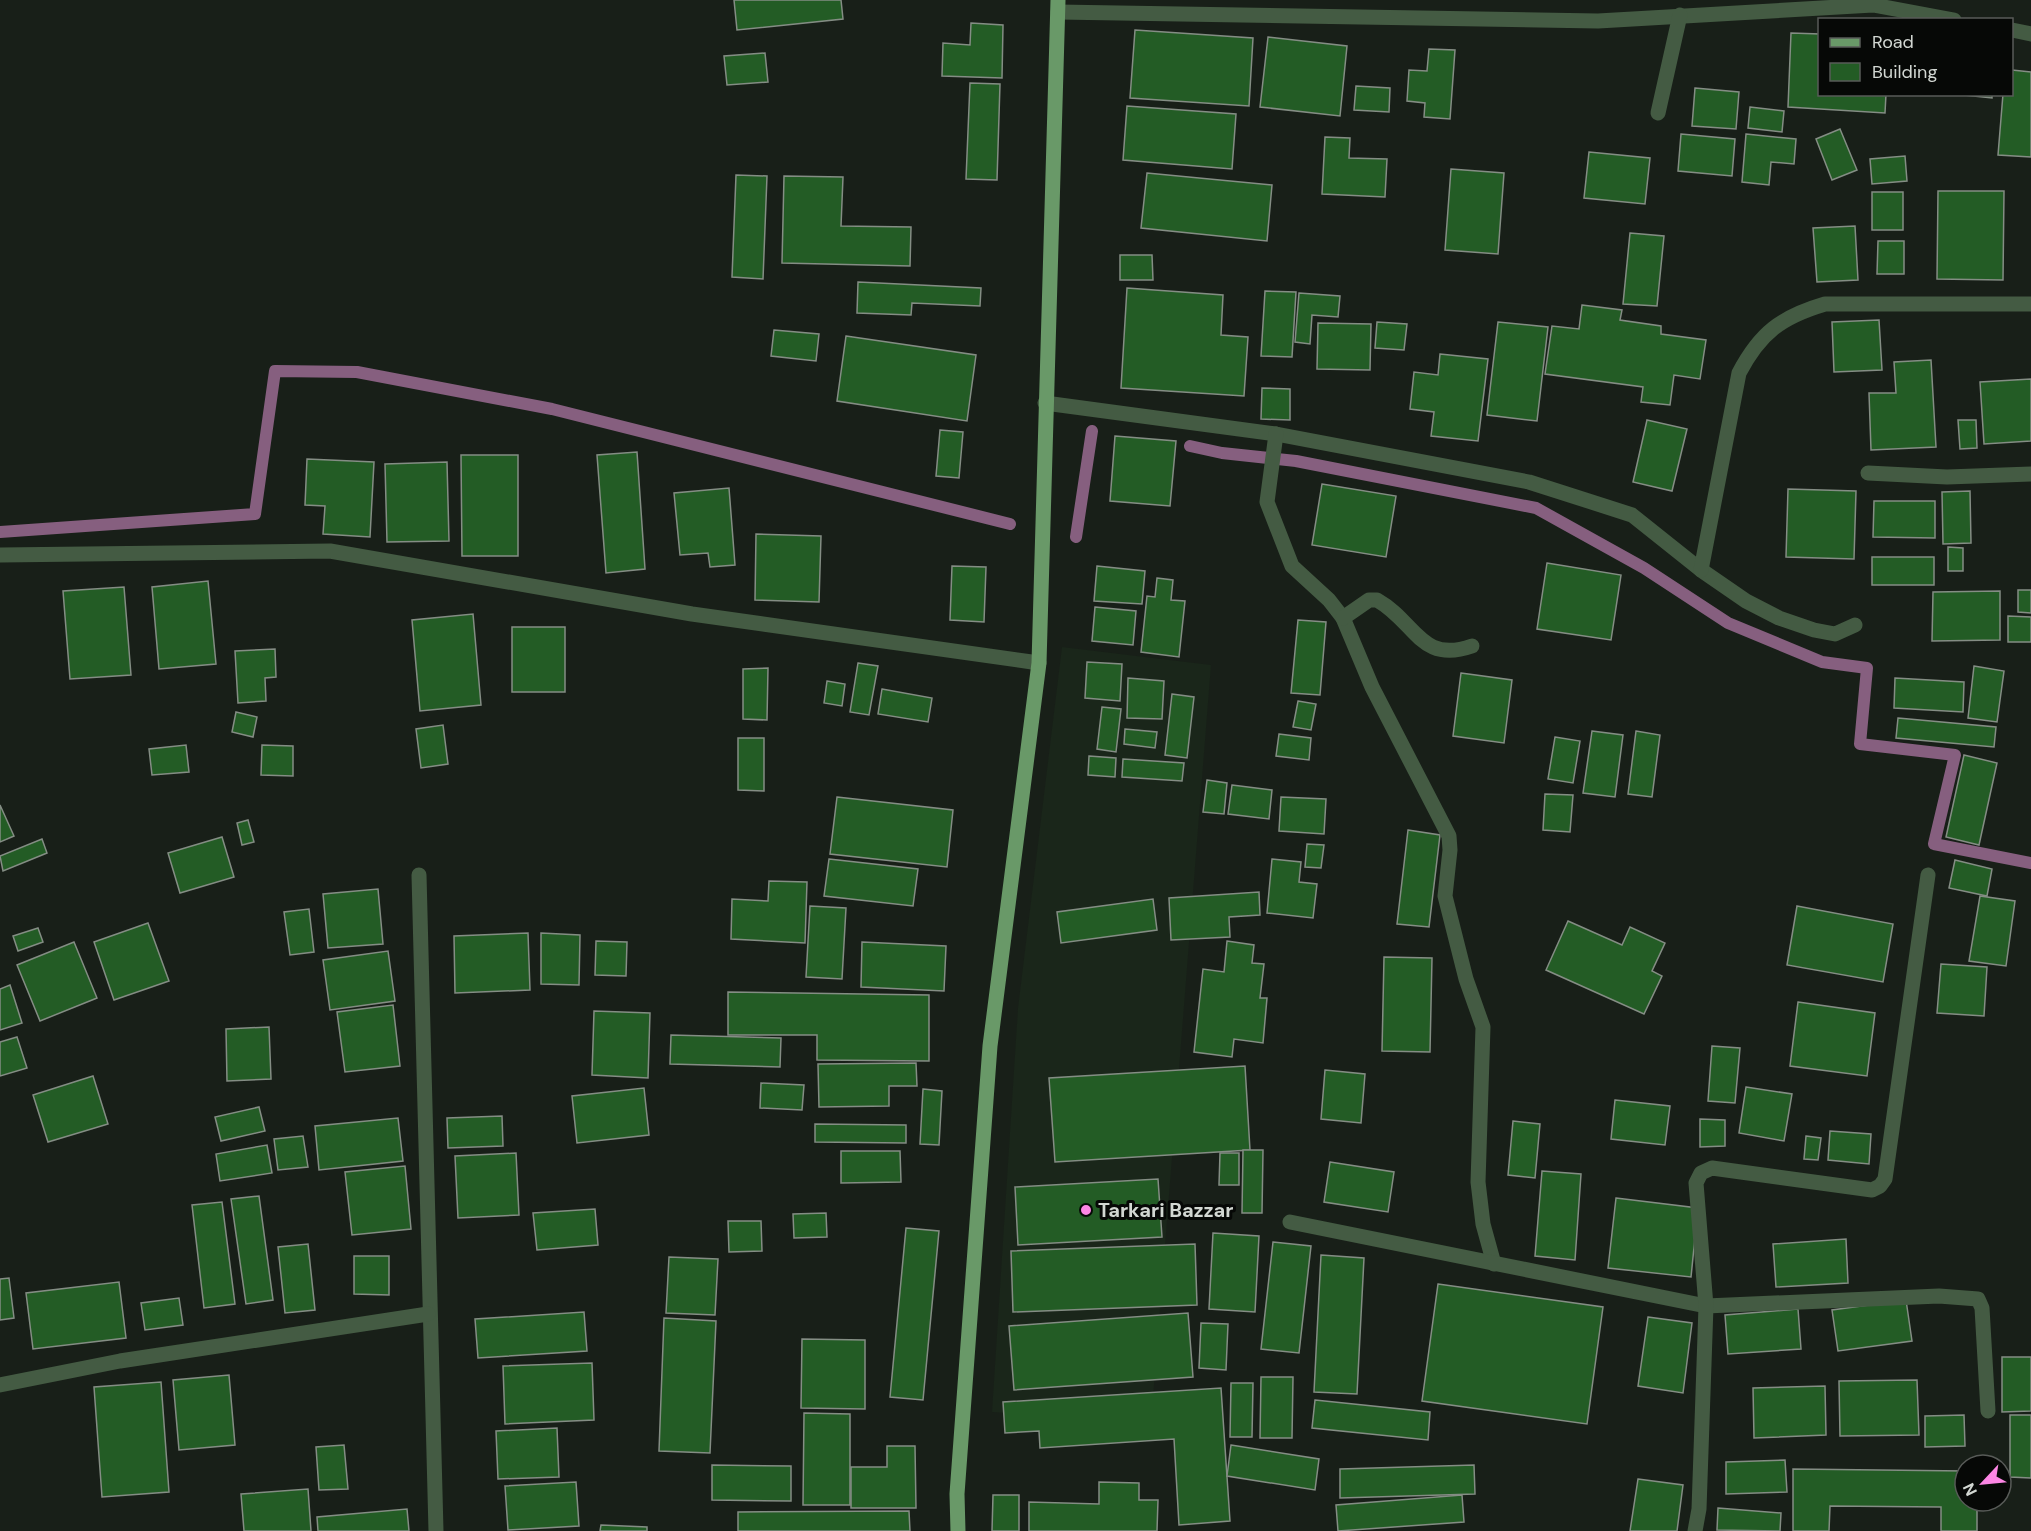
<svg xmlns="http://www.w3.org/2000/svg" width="2031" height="1531" viewBox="0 0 2031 1531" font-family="'DM Sans',sans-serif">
<rect width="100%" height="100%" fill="#181f18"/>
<polygon fill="#1a261a" points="1062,647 1211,665 1151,1423 992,1412 1018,1008"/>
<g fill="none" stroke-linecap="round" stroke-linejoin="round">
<g stroke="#865f7f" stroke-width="12">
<polyline points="1190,446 1222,453 1296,461 1536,508 1644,568 1728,623 1822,662 1867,668 1860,744 1955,755 1934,844 2031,863"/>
<polyline points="0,532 255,514 275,371 357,372 552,409 1010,524"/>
<polyline points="1076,537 1092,431"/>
</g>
</g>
<g fill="#235c25" stroke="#848d84" stroke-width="1.5">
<polygon points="734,0 841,0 843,19 737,30"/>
<polygon points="971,23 1003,25 1002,78 942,76 943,43 970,45"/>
<polygon points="1135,30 1253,38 1249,106 1130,98"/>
<polygon points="1791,33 1820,34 1820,94 1886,94 1885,113 1788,107"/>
<polygon points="1268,37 1347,46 1340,116 1260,107"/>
<polygon points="1429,49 1455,50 1450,119 1424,117 1425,103 1407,101 1409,70 1427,71"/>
<polygon points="765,53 768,82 727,85 724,56"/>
<polygon points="2012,70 2031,72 2031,157 1998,155 2003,94 2012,94"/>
<polygon points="970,83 1000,84 997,180 966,179"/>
<polygon points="1356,86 1390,88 1389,112 1354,110"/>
<polygon points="1695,88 1739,92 1736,129 1692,126"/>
<polygon points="1954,94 1992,94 1992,98"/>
<polygon points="1127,106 1236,114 1232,169 1123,160"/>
<polygon points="1750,107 1784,111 1782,132 1748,128"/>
<polygon points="1840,129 1857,170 1832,180 1816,139"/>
<polygon points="1681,134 1735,139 1732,176 1678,171"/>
<polygon points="1746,134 1796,139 1794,164 1771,162 1769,185 1742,182"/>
<polygon points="1325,137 1350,138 1349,158 1387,159 1385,197 1322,194"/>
<polygon points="1589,152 1650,158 1645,204 1584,198"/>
<polygon points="1905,156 1907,181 1872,184 1870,159"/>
<polygon points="1451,169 1504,173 1498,254 1445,250"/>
<polygon points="1147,173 1272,185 1267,241 1141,228"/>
<polygon points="736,175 767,176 763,279 732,277"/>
<polygon points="784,176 843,177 841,226 911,227 910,266 782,263"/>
<polygon points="1938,191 2004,191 2003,280 1937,279"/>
<rect x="1872" y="192" width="31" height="38"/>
<polygon points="1855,226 1858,280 1817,282 1813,228"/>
<polygon points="1630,233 1664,236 1657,306 1623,304"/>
<polygon points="1878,241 1904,241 1904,274 1877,274"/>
<polygon points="1120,255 1152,255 1153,280 1120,280"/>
<polygon points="858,282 981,288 980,306 912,303 911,315 857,313"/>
<polygon points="1127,288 1223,295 1221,335 1248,337 1244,396 1121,388"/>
<polygon points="1265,291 1296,292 1292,357 1261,356"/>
<polygon points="1299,293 1340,296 1338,317 1312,315 1310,344 1295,342"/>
<polygon points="1582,305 1622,310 1620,320 1661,326 1661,334 1706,340 1700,379 1674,375 1670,405 1641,402 1643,387 1545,374 1552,326 1579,329"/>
<polygon points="1879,320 1882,370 1834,372 1832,322"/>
<polygon points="1377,322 1407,324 1404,350 1375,348"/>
<polygon points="1498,322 1548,327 1537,421 1487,415"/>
<polygon points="1318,323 1371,324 1370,370 1317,369"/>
<polygon points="774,330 819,334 816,361 771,356"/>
<polygon points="846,336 976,355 967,421 837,401"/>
<polygon points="1440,354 1488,359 1478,441 1431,436 1434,412 1410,409 1414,372 1438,375"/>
<polygon points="1931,360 1936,447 1871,450 1869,393 1896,393 1894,362"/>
<polygon points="2031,379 2031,441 1984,444 1980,382"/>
<polygon points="1262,388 1290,389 1290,420 1261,419"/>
<polygon points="1647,420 1687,429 1672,491 1633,482"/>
<polygon points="1958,420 1976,420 1977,448 1960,449"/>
<polygon points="940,430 963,432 959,478 936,476"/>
<polygon points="1115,436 1176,441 1170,506 1110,501"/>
<polygon points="637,452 645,569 606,573 597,455"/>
<polygon points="461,455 518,455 518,556 462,556"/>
<polygon points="307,459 374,462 370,537 323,534 325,506 305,505"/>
<polygon points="447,462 449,541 387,542 385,464"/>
<polygon points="1322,484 1396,496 1386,557 1312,545"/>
<polygon points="729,488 735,565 710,567 708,553 680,555 674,493"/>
<polygon points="1788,489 1856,491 1854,559 1786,557"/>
<polygon points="1970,491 1971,543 1943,544 1942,492"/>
<polygon points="1874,501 1935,501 1935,538 1873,537"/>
<polygon points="756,534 821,536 819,602 755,600"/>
<polygon points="1948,547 1963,548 1963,571 1948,571"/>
<rect x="1872" y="557" width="62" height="28"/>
<polygon points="1547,563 1621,575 1611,640 1537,629"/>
<polygon points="952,566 986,567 984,622 950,620"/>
<polygon points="1097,566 1145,571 1142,604 1094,601"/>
<polygon points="1157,578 1173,580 1171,600 1185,601 1179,657 1141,652 1147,596 1155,597"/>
<polygon points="208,581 216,664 159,669 152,587"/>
<polygon points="124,587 131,675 70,679 63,591"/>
<polygon points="2018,590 2031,590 2031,613 2018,612"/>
<polygon points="2000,591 2000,640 1932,641 1933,592"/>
<polygon points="1095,607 1136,611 1133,645 1092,641"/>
<polygon points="473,614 481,705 420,711 412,620"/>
<polygon points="2008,616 2031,617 2031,642 2008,642"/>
<polygon points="1298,620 1326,622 1320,695 1291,693"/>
<rect x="512" y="627" width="53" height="65"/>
<polygon points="275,649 276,677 265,678 266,701 238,703 235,651"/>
<polygon points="1087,662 1122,664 1120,701 1085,698"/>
<polygon points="858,663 878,666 869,715 850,712"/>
<polygon points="1974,666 2004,671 1997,722 1968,718"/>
<polygon points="768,668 767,720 743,719 743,669"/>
<polygon points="1461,673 1512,680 1504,743 1453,736"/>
<polygon points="1128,678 1164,681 1162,719 1127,718"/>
<polygon points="1895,678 1964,682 1963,712 1894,708"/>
<polygon points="827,681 845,684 842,706 824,703"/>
<polygon points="882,689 932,698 928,722 878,714"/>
<polygon points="1172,694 1194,697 1187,758 1165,755"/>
<polygon points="1298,701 1316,704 1311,730 1293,727"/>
<polygon points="1102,707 1121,709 1116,752 1097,749"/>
<polygon points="236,712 257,717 253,737 232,732"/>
<polygon points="1898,718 1996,727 1994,747 1896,738"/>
<polygon points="443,725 448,764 421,768 416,729"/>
<polygon points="1125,729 1157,732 1155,748 1124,744"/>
<polygon points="1592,731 1623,735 1615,797 1583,793"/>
<polygon points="1636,731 1660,735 1652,797 1628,794"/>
<polygon points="1279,734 1311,738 1309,760 1276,756"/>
<polygon points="1555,737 1580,741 1573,783 1548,779"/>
<polygon points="738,738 764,738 764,791 738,790"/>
<polygon points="186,745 189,772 152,775 149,749"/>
<polygon points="262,745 293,746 293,776 261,775"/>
<polygon points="1964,755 1997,763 1979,845 1946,837"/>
<polygon points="1089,756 1116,758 1115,777 1088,775"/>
<polygon points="1123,759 1184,763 1182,781 1122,777"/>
<polygon points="1207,780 1227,783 1224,814 1203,812"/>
<polygon points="1232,785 1272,790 1269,819 1228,814"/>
<polygon points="1545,794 1573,795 1570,832 1543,830"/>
<polygon points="837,797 953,810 947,867 830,854"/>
<polygon points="1281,797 1326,799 1324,834 1279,831"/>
<polygon points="0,805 14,836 0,842"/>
<polygon points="248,820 254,842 242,845 237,823"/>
<polygon points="1408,830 1440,835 1429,927 1397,924"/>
<polygon points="222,837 234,877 180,893 168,853"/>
<polygon points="42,839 47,853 3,871 0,856"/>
<polygon points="1307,844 1324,845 1321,868 1305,867"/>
<polygon points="829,859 918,869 913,906 824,896"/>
<polygon points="1272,859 1301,862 1299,882 1317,884 1313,918 1267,913"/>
<polygon points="1955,860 1992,869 1987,896 1949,888"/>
<polygon points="769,881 807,882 805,943 731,939 732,899 768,901"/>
<polygon points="378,889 383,944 328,948 323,894"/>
<polygon points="1259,892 1260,915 1229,917 1230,937 1171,940 1169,898"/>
<polygon points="1980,896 2015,901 2006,966 1969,961"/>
<polygon points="1153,899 1157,930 1061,943 1057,912"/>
<polygon points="810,906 846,908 842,979 806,977"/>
<polygon points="1797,906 1893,924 1883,982 1787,965"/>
<polygon points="309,909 314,952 290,955 284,912"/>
<polygon points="1568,921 1622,945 1630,927 1665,943 1652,971 1662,976 1644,1014 1546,970"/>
<polygon points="148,923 169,981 114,1000 94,942"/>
<polygon points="38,928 43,942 18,951 13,936"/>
<polygon points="528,933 530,990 455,993 454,936"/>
<polygon points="541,933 580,935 579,985 541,984"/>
<polygon points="596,941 627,942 626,976 595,975"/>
<polygon points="1227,941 1254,945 1252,963 1264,964 1260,998 1267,998 1263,1043 1234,1039 1232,1057 1194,1052 1203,969 1224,972"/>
<polygon points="74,942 97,998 40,1021 17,965"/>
<polygon points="862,942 946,946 944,991 861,987"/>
<polygon points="388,951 395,1001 330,1010 323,960"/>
<polygon points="1384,957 1432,958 1430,1052 1382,1051"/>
<polygon points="1941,964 1987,967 1984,1016 1937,1013"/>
<polygon points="10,985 22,1023 0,1030 0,989"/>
<polygon points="728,992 929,995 929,1061 817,1060 817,1035 728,1035"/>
<polygon points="1798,1002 1875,1013 1867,1076 1790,1066"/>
<polygon points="393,1005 400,1066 345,1072 337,1012"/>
<polygon points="594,1011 650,1013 648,1078 592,1075"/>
<polygon points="269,1027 271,1079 227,1081 226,1029"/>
<polygon points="671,1035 781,1038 780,1067 670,1064"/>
<polygon points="17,1037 27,1068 0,1076 0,1042"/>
<polygon points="1712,1046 1740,1048 1735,1103 1708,1101"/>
<polygon points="916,1063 917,1086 889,1086 889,1106 819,1107 818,1064"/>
<polygon points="1245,1066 1250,1150 1055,1162 1049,1078"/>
<polygon points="1325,1070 1365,1074 1361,1123 1321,1119"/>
<polygon points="93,1076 108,1124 48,1142 33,1095"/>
<polygon points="761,1083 804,1085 802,1110 760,1108"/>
<polygon points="1746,1087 1792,1094 1784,1141 1739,1133"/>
<polygon points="644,1088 649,1135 577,1143 572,1096"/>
<polygon points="923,1089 942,1091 939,1145 920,1144"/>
<polygon points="1615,1100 1670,1106 1665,1145 1611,1139"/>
<polygon points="259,1107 265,1131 221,1141 215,1117"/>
<polygon points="502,1116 503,1146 448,1148 447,1118"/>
<polygon points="398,1118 403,1161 319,1170 315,1126"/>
<polygon points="1700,1119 1725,1120 1725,1146 1700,1147"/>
<polygon points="1513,1121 1540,1124 1535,1178 1508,1175"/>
<polygon points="815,1124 906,1125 906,1143 815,1142"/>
<polygon points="1830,1131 1871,1134 1869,1164 1828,1160"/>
<polygon points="303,1136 308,1167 278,1170 274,1139"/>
<polygon points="1806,1136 1821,1138 1818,1160 1804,1159"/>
<polygon points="267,1145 272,1173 220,1181 216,1154"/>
<polygon points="1243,1150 1263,1150 1262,1213 1242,1213"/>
<polygon points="841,1151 900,1151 901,1182 841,1183"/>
<polygon points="516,1153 519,1215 458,1218 455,1156"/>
<polygon points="1220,1153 1239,1153 1239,1185 1219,1185"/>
<polygon points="1330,1162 1394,1172 1388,1212 1324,1202"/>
<polygon points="405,1166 411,1229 352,1235 345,1172"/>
<polygon points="1542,1171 1581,1174 1575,1260 1535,1256"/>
<polygon points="1158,1179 1162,1237 1018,1245 1015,1187"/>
<polygon points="259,1196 273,1300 246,1304 231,1199"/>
<polygon points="1616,1198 1698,1208 1691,1277 1608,1268"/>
<polygon points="222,1202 235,1304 204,1308 192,1205"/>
<polygon points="595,1209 598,1245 537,1250 533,1213"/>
<polygon points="826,1213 827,1237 794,1238 793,1214"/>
<polygon points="728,1221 761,1221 762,1251 729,1252"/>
<polygon points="906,1228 939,1231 923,1400 890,1397"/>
<polygon points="1213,1233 1259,1236 1255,1312 1209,1309"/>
<polygon points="1846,1239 1848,1283 1776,1287 1773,1244"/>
<polygon points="1273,1242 1311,1246 1299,1353 1261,1349"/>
<polygon points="308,1244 315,1310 285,1313 278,1247"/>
<polygon points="1195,1244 1197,1305 1013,1312 1011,1251"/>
<polygon points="1321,1255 1364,1258 1357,1394 1314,1392"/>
<polygon points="354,1256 389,1256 389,1295 354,1294"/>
<polygon points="669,1257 718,1259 715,1315 666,1313"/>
<polygon points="9,1278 14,1318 0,1320 0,1279"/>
<polygon points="119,1282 126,1338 33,1349 26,1293"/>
<polygon points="1438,1284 1603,1307 1587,1424 1422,1401"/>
<polygon points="179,1298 183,1325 145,1330 141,1303"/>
<polygon points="1906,1300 1912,1341 1838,1351 1832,1310"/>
<polygon points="1798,1309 1801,1349 1728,1354 1725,1315"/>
<polygon points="584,1312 587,1351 478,1358 475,1319"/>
<polygon points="1188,1313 1193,1377 1014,1390 1009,1326"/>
<polygon points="1648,1317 1692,1323 1683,1393 1638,1386"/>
<polygon points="664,1318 716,1321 710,1453 659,1451"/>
<polygon points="1201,1323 1228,1324 1226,1370 1199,1368"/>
<polygon points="802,1339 865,1340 865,1409 801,1408"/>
<polygon points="2002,1357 2031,1357 2031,1411 2002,1412"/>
<polygon points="592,1363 594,1420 505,1424 503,1366"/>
<polygon points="229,1375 235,1445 179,1450 173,1380"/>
<polygon points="1261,1377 1293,1377 1292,1438 1260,1438"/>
<polygon points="1917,1380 1919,1435 1840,1436 1839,1381"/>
<polygon points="161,1382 169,1492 102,1497 94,1387"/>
<polygon points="1231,1383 1253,1383 1252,1437 1230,1437"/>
<polygon points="1825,1386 1826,1435 1754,1438 1753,1388"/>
<polygon points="1221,1388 1230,1521 1179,1525 1174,1439 1040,1448 1039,1431 1005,1433 1003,1402"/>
<polygon points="1315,1400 1430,1412 1428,1440 1312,1428"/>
<polygon points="804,1413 850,1414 850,1505 803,1505"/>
<polygon points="1964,1415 1965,1446 1925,1447 1925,1416"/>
<polygon points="2010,1415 2031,1415 2031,1478 2010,1477"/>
<polygon points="557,1428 559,1477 498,1479 496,1431"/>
<polygon points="344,1445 348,1489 319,1490 316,1447"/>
<polygon points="1231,1445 1319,1459 1315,1490 1227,1476"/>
<polygon points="887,1446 915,1446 916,1508 851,1508 851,1467 887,1467"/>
<polygon points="1785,1460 1787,1492 1726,1494 1726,1462"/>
<polygon points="712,1465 791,1466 791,1501 712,1500"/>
<polygon points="1474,1465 1475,1494 1340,1498 1340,1469"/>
<polygon points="1793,1469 1965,1471 1965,1501 1977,1501 1977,1531 1941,1531 1941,1507 1830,1506 1829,1531 1793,1531"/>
<polygon points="1638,1479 1683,1485 1677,1531 1630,1531"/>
<polygon points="576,1482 579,1526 508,1530 505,1486"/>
<polygon points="1099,1482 1139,1483 1139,1500 1158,1500 1157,1531 1029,1531 1029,1502 1099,1504"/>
<polygon points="308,1489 311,1531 244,1531 241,1494"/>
<polygon points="993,1495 1019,1495 1019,1531 992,1531"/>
<polygon points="1462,1495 1464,1522 1338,1531 1336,1505"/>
<polygon points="1718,1508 1781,1513 1780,1531 1717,1530"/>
<polygon points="407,1509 409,1531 318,1531 317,1517"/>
<polygon points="909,1511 910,1531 738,1531 738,1512"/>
<polygon points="601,1525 647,1527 647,1531 600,1531"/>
</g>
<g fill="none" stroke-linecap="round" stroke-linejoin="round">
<g stroke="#445b43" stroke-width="15">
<polyline points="1058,12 1598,21 1873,5 1954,20"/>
<polyline points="2012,30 2031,34"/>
<polyline points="1658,113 1680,15"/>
<polyline points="1045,403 1276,434 1529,482 1632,515 1701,570 1746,601 1779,618 1814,630 1835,634 1855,625"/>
<polyline points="1276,434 1267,502 1292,566 1329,600 1343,618 1372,687 1449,836 1450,850 1445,896 1466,979 1483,1027 1478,1182 1483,1224 1494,1264"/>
<polyline points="1868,473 1947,477 2031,474"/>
<polyline points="0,555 330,551 692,614 1039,663"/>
<path d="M1701,570L1739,373C1760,333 1781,317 1825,304H2031"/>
<path d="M1343,618L1369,600H1377C1416,622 1420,664 1472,646"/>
<polyline points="419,875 436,1531"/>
<polyline points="1290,1222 1706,1306 1939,1296 1978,1299 1982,1308 1988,1411"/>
<polyline points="0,1385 120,1361 428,1314"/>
<polyline points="1695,1531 1699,1509 1706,1306 1696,1183 1701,1173 1712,1168 1872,1190 1880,1186 1885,1179 1928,875"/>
</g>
<polyline stroke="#699968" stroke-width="15" points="958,1531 957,1494 990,1046 1039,663 1058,0"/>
</g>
<circle fill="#fc86e4" stroke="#060806" stroke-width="2" cx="1086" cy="1210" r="6"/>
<g text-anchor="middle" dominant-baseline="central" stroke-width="6" stroke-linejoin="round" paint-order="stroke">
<g font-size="20" font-weight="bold" fill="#d2d7d2" stroke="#060806" text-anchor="start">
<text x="1098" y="1210">Tarkari Bazzar</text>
</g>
</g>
<rect x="1818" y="18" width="195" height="78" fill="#060806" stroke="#585b58" stroke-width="1.5"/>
<rect x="1830" y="38" width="30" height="9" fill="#699968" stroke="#585b58" stroke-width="1.5"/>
<text x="1872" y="48" font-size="18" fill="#d2d7d2">Road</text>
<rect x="1830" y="63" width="30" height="18" fill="#235c25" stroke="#585b58" stroke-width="1.5"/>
<text x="1872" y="78" font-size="18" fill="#d2d7d2">Building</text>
<g transform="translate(1983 1483) rotate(244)"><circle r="28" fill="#060806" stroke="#585b58" stroke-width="1.5"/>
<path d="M0-4.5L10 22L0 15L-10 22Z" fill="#fc86e4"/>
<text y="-9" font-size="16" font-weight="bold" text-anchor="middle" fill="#d2d7d2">N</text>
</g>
</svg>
